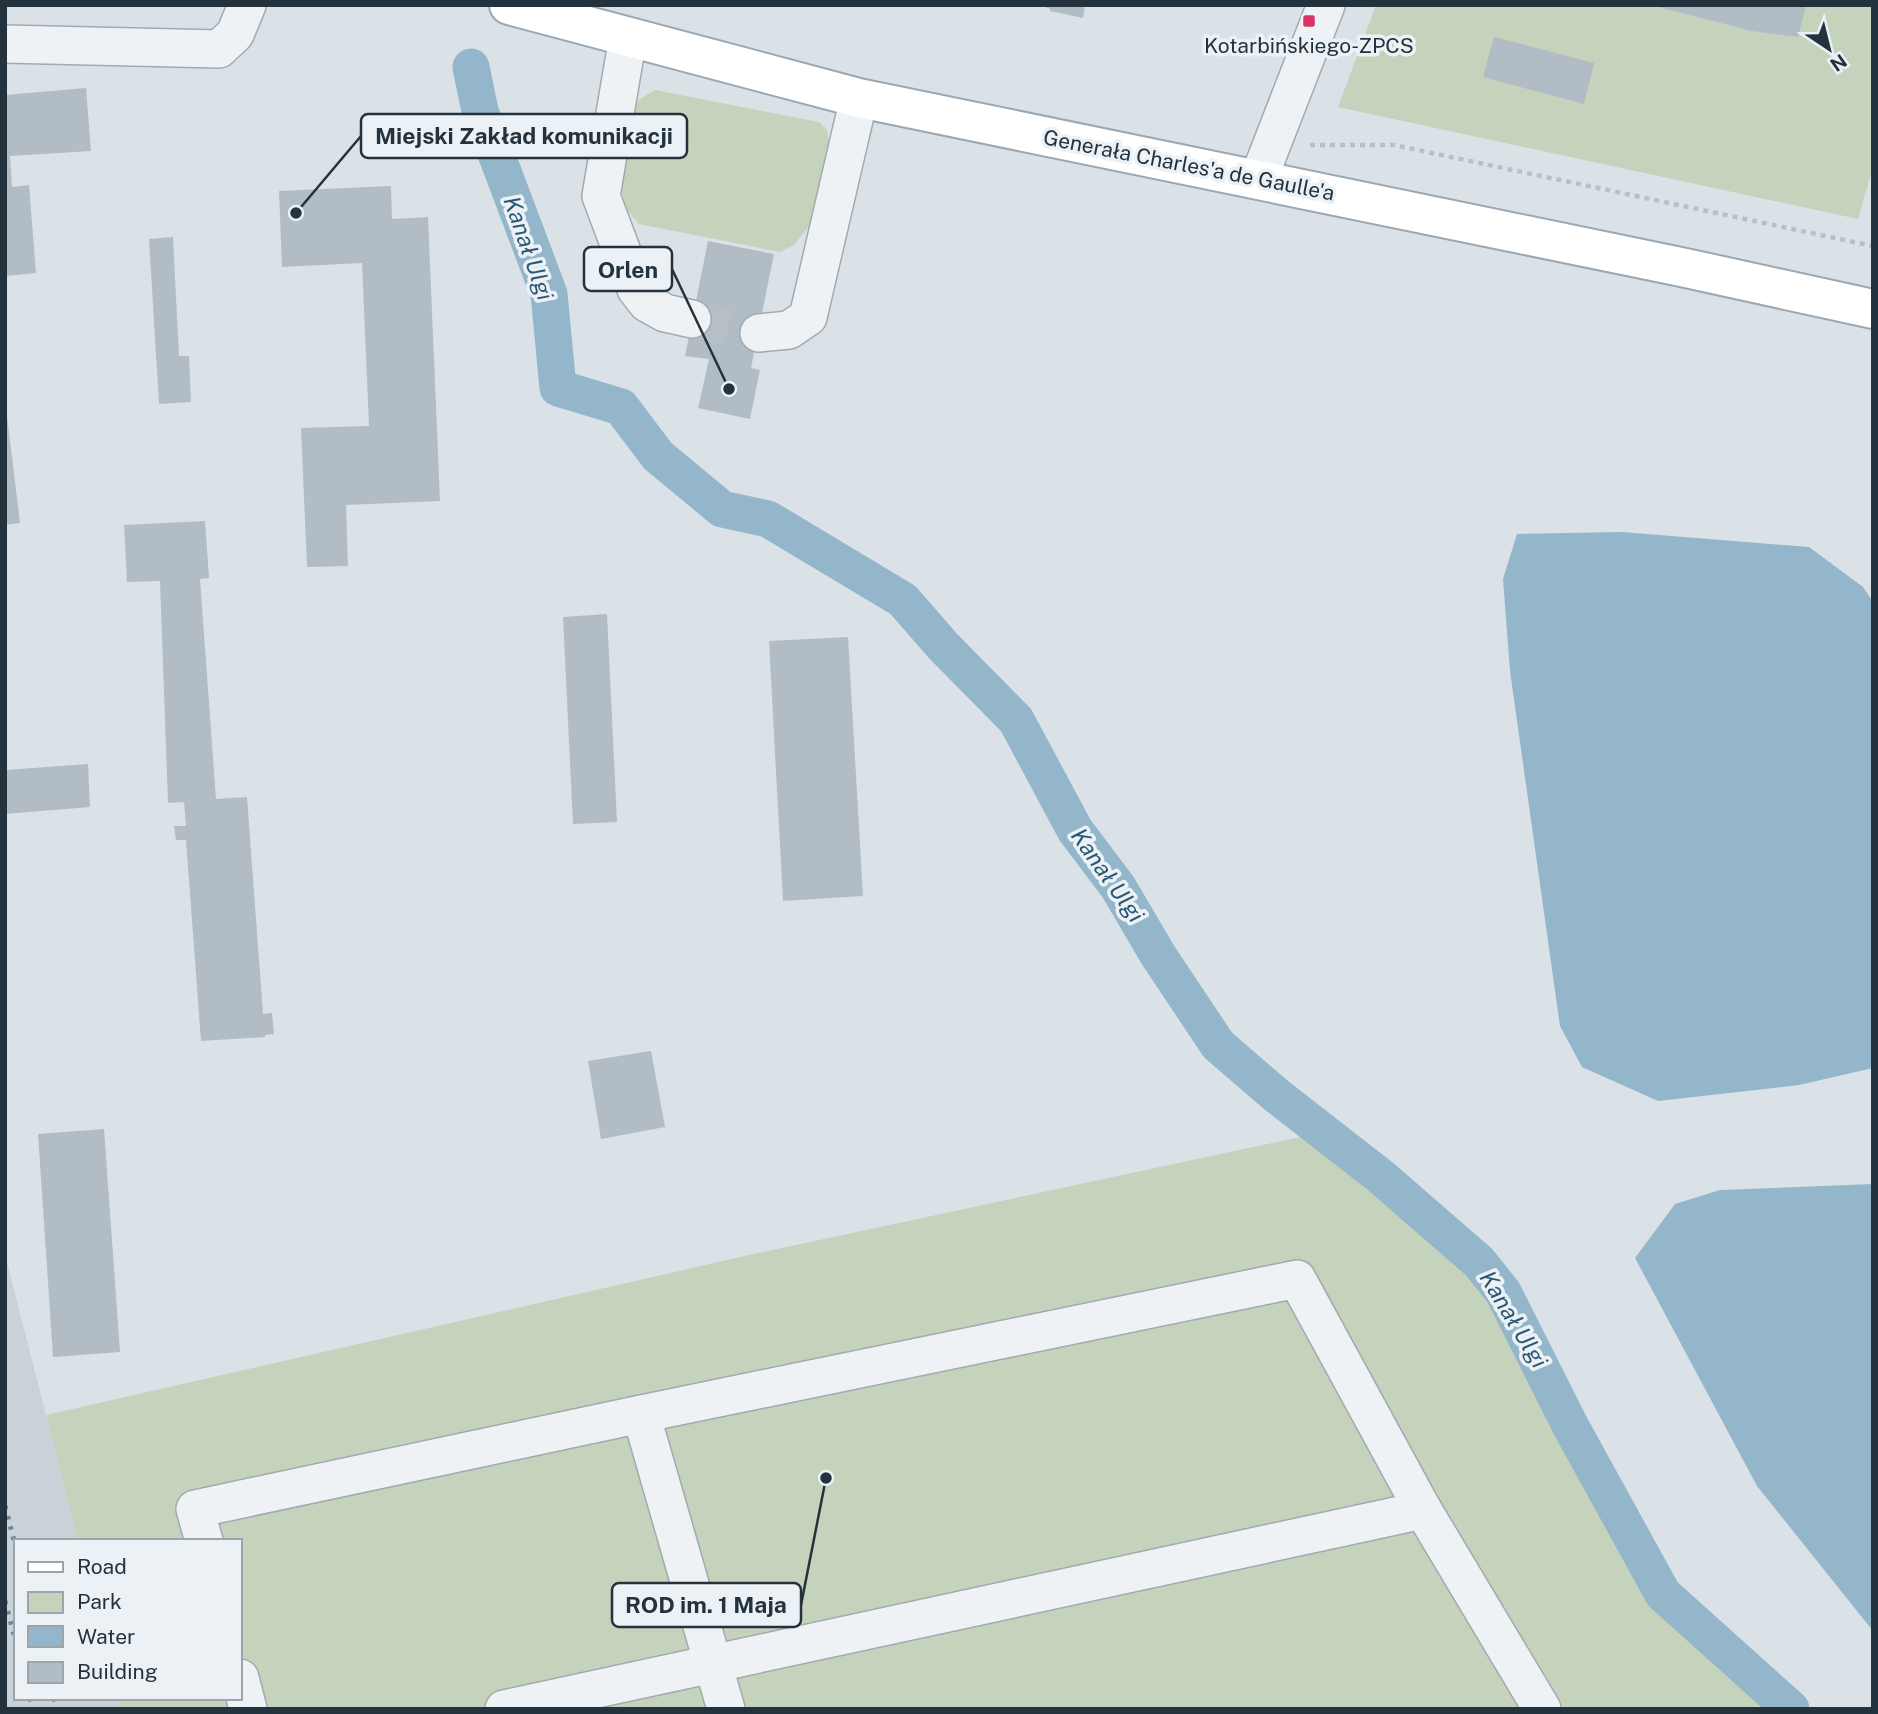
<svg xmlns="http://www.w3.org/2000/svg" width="1878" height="1714" viewBox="0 0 1878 1714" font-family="'Public Sans',sans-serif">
<rect width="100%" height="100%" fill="#dbe2e7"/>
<polygon fill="#c9d1d9" points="5,1254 78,1541 16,1541 16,1698 118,1698 121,1709 5,1709"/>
<g fill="#c5d2bc">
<polygon points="1376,5 1873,5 1873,167 1858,219 1338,107"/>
<polygon points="655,90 819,122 827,130 831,151 814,220 794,245 780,252 639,224 627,210 620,187 629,113 640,99"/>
<polygon points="1310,1135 1482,1275 1657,1606 1785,1709 121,1709 118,1698 240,1698 240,1541 78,1541 46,1415 758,1253"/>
</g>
<g fill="#93b6cb">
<polygon points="1622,532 1809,547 1863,587 1873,602 1873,1068 1799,1085 1658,1101 1582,1067 1560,1026 1510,671 1503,579 1517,534"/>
<polygon points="1873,1184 1873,1631 1757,1486 1635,1258 1675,1204 1720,1190"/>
</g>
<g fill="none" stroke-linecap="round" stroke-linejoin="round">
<polyline stroke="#93b6cb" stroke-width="37" points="471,67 480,111 549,294 558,388 621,407 658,456 722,509 768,519 903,600 943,646 1016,720 1075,830 1118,887 1158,955 1218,1045 1276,1095 1380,1176 1479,1262 1503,1292 1571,1427 1663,1594 1791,1709"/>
</g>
<g fill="#b2bcc4">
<polygon points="1040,5 1085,5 1083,18 1050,11 1050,9"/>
<polygon points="1651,5 1806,5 1798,37 1752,31"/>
<polygon points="1494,37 1594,63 1584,104 1483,77"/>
<polygon points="86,88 91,151 10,156 12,187 29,185 36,273 5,276 5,95"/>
<polygon points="391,186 392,219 428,217 440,501 346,505 348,566 307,567 301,428 369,426 362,263 282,267 279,191"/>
<polygon points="173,237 179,356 189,356 191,402 159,404 149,239"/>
<polygon points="708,241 774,254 751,368 760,370 750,419 698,408 709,359 685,356"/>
<polygon points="5,399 20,523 5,525"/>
<polygon points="205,521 209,578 200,579 216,799 247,797 263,1014 272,1013 274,1034 265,1035 265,1037 201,1041 186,840 176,840 174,826 186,826 184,802 168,803 160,581 127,582 124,525"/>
<polygon points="607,614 617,822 573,824 563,617"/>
<polygon points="848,637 863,896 783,901 769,641"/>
<polygon points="88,764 90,807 5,814 5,770"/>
<polygon points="651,1051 665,1127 601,1139 588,1061"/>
<polygon points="104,1129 120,1352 53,1357 38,1134"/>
</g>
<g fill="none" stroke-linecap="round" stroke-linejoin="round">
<polyline stroke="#b6bfc5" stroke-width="37" stroke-dasharray="37 18" stroke-linecap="butt" points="692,319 759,333"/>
<g stroke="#a0aab1" stroke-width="40">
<g id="minor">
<polyline points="628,37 601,196 636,289 647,303 665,313 692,319"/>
<polyline points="5,44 219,49 235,34 247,5"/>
<polyline points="1258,180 1326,5"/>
<polyline points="759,333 789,330 808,317 859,98"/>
<polyline points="1423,1510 1542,1709"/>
<polyline points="204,1541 195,1509 641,1414 726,1709"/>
<polyline points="240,1678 248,1709"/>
<polyline points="504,1709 1423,1510 1297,1279 641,1414"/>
</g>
</g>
<g stroke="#9aa8b4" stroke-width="42">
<polyline id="major" points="509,5 859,98 1681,267 1873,309"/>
</g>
<polyline stroke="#b9c0c5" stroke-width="4.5" stroke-dasharray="5 5" stroke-linecap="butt" points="1310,145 1394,145 1873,246"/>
<use href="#minor" stroke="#eef2f5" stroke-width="37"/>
<use href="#major" stroke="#fff" stroke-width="38"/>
<g stroke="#748492" stroke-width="5" stroke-dasharray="3.5 7" stroke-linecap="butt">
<polyline points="5,1506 16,1548"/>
<polyline points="5,1601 16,1642"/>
<polyline points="30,1698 32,1709"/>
<polyline points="54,1698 56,1709"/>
</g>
</g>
<rect fill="#d93465" stroke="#ebf1f5" stroke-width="2.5" x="1302" y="14" width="14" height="14" rx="3.5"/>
<g text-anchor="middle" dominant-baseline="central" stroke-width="7" stroke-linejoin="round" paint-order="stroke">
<g font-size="21" fill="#24323e" stroke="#ebf1f5">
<text x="1309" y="45">Kotarbińskiego-ZPCS</text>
</g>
<g font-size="21" fill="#24323e" stroke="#ebf1f5">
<text transform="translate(1189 165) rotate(11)">Generała Charles'a de Gaulle'a</text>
</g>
<g font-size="23" font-style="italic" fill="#2b5875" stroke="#ebf1f5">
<text transform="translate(529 248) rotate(71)">Kanał Ulgi</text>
<text transform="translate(1108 875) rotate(55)">Kanał Ulgi</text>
<text transform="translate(1514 1319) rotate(59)">Kanał Ulgi</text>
</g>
</g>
<path fill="none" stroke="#24323e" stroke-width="2.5" d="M296 213L361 136M729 389L672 269M826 1478L801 1605"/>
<g fill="#24323e" stroke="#ebf1f5" stroke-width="2.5">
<circle cx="296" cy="213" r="7"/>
<circle cx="729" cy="389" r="7"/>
<circle cx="826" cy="1478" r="7"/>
</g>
<g fill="#ebf1f5" stroke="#24323e" stroke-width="2.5">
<rect x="361" y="114" width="326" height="44" rx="7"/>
<rect x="584" y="247" width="88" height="44" rx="7"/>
<rect x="612" y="1583" width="189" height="44" rx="7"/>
</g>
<g font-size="23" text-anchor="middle" font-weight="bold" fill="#24323e">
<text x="524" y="144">Miejski Zakład komunikacji</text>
<text x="628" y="278">Orlen</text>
<text x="706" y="1613">ROD im. 1 Maja</text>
</g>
<rect width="1878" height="1714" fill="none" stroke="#24323e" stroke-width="14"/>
<rect x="14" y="1539" width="228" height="161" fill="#ebf1f5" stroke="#9ba5ac" stroke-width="2"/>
<rect x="28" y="1562" width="35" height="10" fill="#ffffff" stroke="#9ba5ac" stroke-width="2"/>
<text x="77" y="1574" font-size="21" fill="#24323e">Road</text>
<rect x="28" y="1592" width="35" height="21" fill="#c5d2bc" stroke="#9ba5ac" stroke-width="2"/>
<text x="77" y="1609" font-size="21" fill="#24323e">Park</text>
<rect x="28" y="1626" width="35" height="21" fill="#93b6cb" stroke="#9ba5ac" stroke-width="2"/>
<text x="77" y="1644" font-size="21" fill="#24323e">Water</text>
<rect x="28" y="1662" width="35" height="21" fill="#b2bcc4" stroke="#9ba5ac" stroke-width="2"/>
<text x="77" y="1679" font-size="21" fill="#24323e">Building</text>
<g transform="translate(1829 49) rotate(145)" stroke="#ebf1f5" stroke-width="5" paint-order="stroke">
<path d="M0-5L12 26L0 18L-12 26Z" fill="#24323e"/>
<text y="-10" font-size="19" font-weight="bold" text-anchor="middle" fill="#24323e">N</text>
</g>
</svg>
